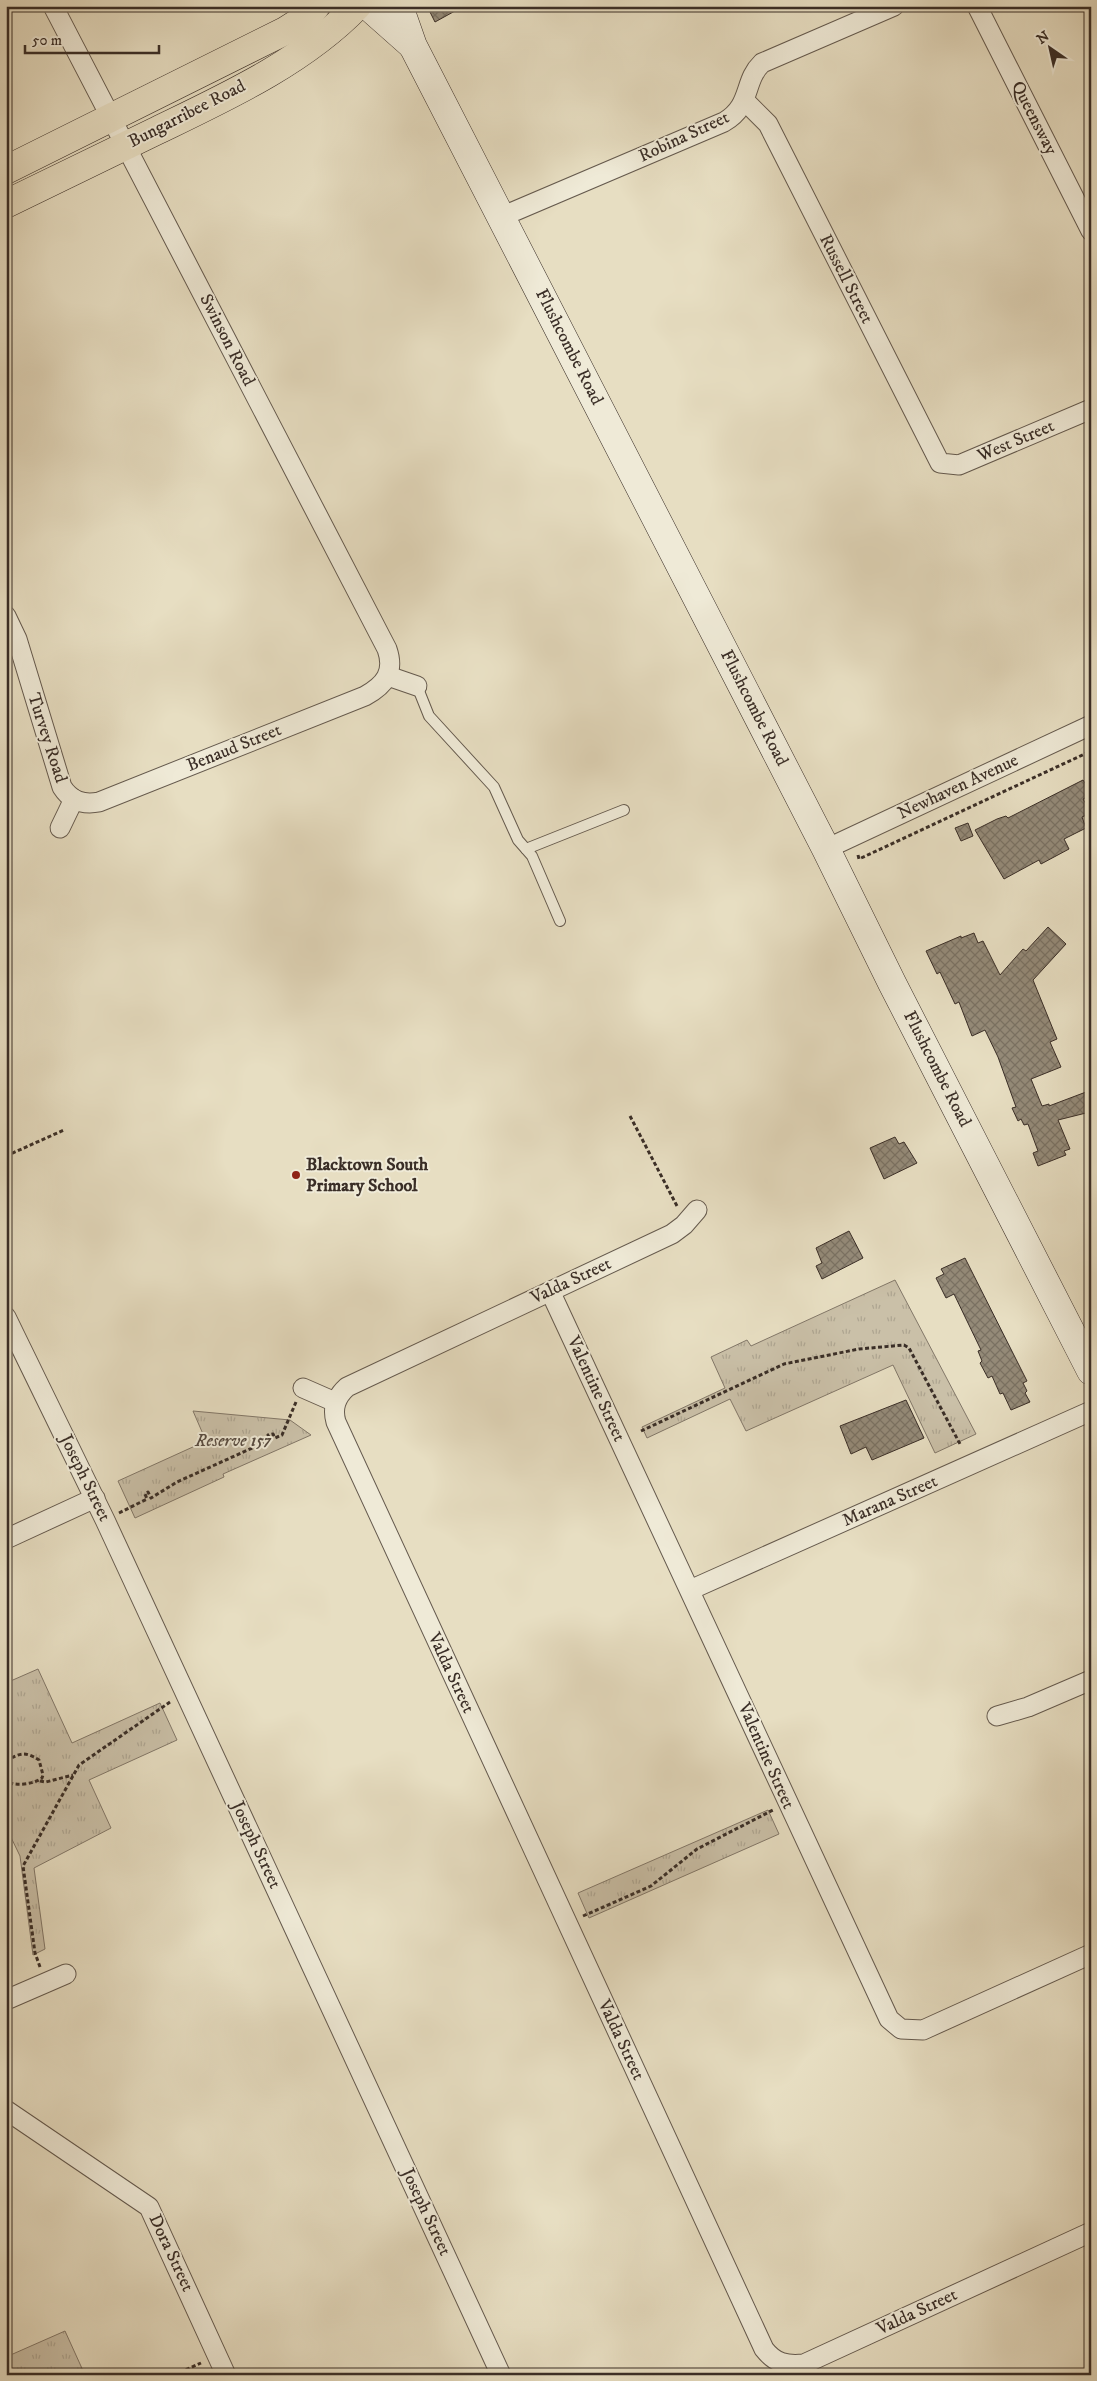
<svg xmlns="http://www.w3.org/2000/svg" width="1097" height="2381" viewBox="0 0 1097 2381" font-family="'IM FELL DW Pica',serif">
<defs>
<pattern id="park-tufts" width="24" height="20" patternUnits="userSpaceOnUse" patternTransform="scale(1.25)"><rect width="24" height="20" fill="#cac0a8"/><path d="M3 7l-1-3M5 7V3M7 7l1-3M15 17l-1-3M17 17v-4M19 17l1-3" fill="none" stroke="#aea591"/></pattern>
<pattern id="building-cross-hatch" width="8" height="8" patternUnits="userSpaceOnUse" patternTransform="scale(1.25)"><rect width="8" height="8" fill="#948a78"/><path d="M0 0l8 8M0 8l8-8" fill="none" stroke="#7a7162"/></pattern>
</defs>
<rect width="100%" height="100%" fill="#e7dec2"/>
<filter id="stains"><feTurbulence type="fractalNoise" baseFrequency=".004" numOctaves="4"/><feColorMatrix values="0 0 0 0 .2 0 0 0 0 .09 0 0 0 0 .02 0 0 0 .5 -.17"/></filter>
<radialGradient id="worn" r=".72"><stop offset=".6" stop-color="#630" stop-opacity="0"/><stop offset="1" stop-color="#630" stop-opacity=".3"/></radialGradient>
<g fill="url(#park-tufts)" stroke="#827768">
<polygon points="895,1280 976,1434 935,1453 893,1365 746,1431 730,1399 647,1438 642,1427 725,1388 711,1357 747,1340 751,1346"/>
<polygon points="193,1411 290,1420 311,1435 223,1474 224,1477 135,1518 118,1481 206,1441"/>
<polygon points="38,1669 72,1743 160,1703 177,1740 89,1780 111,1828 34,1868 45,1949 33,1955 20,1856 6,1827 6,1683"/>
<polygon points="768,1810 779,1834 589,1918 578,1893"/>
<polygon points="65,2331 85,2375 6,2375 6,2357"/>
</g>
<g fill="url(#building-cross-hatch)" stroke="#3a2e27">
<polygon points="427,6 464,6 435,22"/>
<polygon points="1083,780 1091,792 1091,795 1083,799 1091,813 1082,817 1086,828 1064,839 1069,849 1041,864 1039,860 1004,879 975,830 997,819 1006,816 1008,818"/>
<polygon points="968,823 973,836 961,841 955,828"/>
<polygon points="1048,927 1066,944 1033,980 1057,1039 1050,1042 1061,1067 1031,1079 1042,1106 1049,1104 1049,1106 1086,1092 1090,1112 1058,1120 1070,1149 1064,1151 1066,1155 1038,1166 1033,1153 1038,1151 1028,1124 1024,1125 1021,1119 1018,1121 1012,1108 1016,1107 998,1057 985,1030 972,1036 959,1002 955,1004 940,972 937,974 926,951 961,936 961,938 974,933 978,943 983,941 1000,975 1023,949 1026,951"/>
<polygon points="895,1137 899,1144 904,1142 917,1163 884,1179 870,1148"/>
<polygon points="849,1231 863,1258 822,1279 816,1266 822,1263 816,1248"/>
<polygon points="965,1258 1027,1381 1023,1383 1027,1391 1025,1393 1030,1402 1011,1410 1003,1393 1000,1394 992,1376 988,1378 980,1363 982,1361 978,1351 981,1350 954,1294 946,1298 936,1278 944,1274 941,1269"/>
<polygon points="906,1400 924,1438 872,1460 866,1447 851,1454 840,1426"/>
</g>
<g fill="none" stroke-linecap="round" stroke-linejoin="round">
<g stroke="#655a4e" stroke-width="12">
<g id="lane">
<polyline points="417,686 429,716 494,787 518,840 532,856 560,921"/>
<polyline points="526,849 624,810"/>
</g>
</g>
<g stroke="#655a4e" stroke-width="21">
<g id="street">
<polyline points="977,6 1091,231"/>
<polyline points="745,101 768,124 940,463 959,465 1091,409"/>
<path d="M501,217L724,122C752,106 743,81 762,63L894,6"/>
<path d="M6,616L17,639L62,787C71,801 83,805 99,802L365,696C385,685 395,672 387,649L53,6"/>
<polyline points="388,676 417,686"/>
<polyline points="60,828 74,799"/>
<polyline points="826,849 1091,725"/>
<path d="M697,1210L684,1225L672,1234L347,1387C336,1397 332,1408 336,1422L764,2349C775,2363 786,2366 804,2364L1091,2232"/>
<polyline points="550,1291 889,2019 901,2029 923,2030 1091,1954"/>
<polyline points="6,1317 105,1520 501,2375"/>
<polyline points="303,1388 335,1402"/>
<polyline points="6,1539 95,1498"/>
<polyline points="690,1590 1091,1411"/>
<polyline points="997,1716 1028,1707 1091,1680"/>
<polyline points="6,2000 66,1974"/>
<polyline points="6,2110 149,2207 226,2375"/>
</g>
</g>
<g stroke="#3a2e27" stroke-width="29">
<g id="secondary">
<polyline points="368,6 412,45"/>
<polyline points="399,6 413,46 826,849 892,983 1091,1371"/>
</g>
</g>
<g stroke="#3a2e27" stroke-width="29">
<g id="primary">
<polyline points="6,170 285,31 304,19 316,6"/>
<path d="M6,204C55,180 104,156 154,132C224,98 302,63 357,6"/>
</g>
</g>
<g stroke="#3a2e27" stroke-width="3" stroke-dasharray="4 2.5" stroke-linecap="butt">
<polyline points="858,855 859,859 1091,751"/>
<polyline points="630,1116 677,1206"/>
<polyline points="6,1156 64,1130"/>
<polyline points="641,1431 784,1364 859,1349 904,1345 909,1348 960,1444"/>
<polyline points="119,1513 147,1499 145,1494 148,1492 151,1498 177,1482 270,1440 268,1435 273,1434 275,1438 282,1435 296,1402"/>
<path d="M6,1761C20,1753 25,1751 39,1760L43,1775L42,1778C35,1784 14,1787 6,1781"/>
<polyline points="40,1781 46,1782 73,1775"/>
<polyline points="583,1916 651,1886 697,1849 773,1810"/>
<polyline points="40,1967 35,1953 23,1866 79,1765 170,1702"/>
<polyline points="174,2375 201,2363"/>
</g>
<use href="#lane" stroke="#efead7" stroke-width="10"/>
<use href="#street" stroke="#efead7" stroke-width="19"/>
<use href="#secondary" stroke="#efead7" stroke-width="28"/>
<use href="#primary" stroke="#e7dec2" stroke-width="28"/>
</g>
<circle fill="#8f2418" stroke="#efead7" stroke-width="2" cx="296" cy="1175" r="5"/>
<g text-anchor="middle" dominant-baseline="central" stroke-width="4" stroke-linejoin="round" paint-order="stroke">
<g font-size="18" fill="#3a2e27" stroke="#efead7">
<text transform="translate(187 114) rotate(-27)">Bungarribee Road</text>
<text transform="translate(1034 118) rotate(63)">Queensway</text>
<text transform="translate(684 137) rotate(-25)">Robina Street</text>
<text transform="translate(846 279) rotate(63)">Russell Street</text>
<text transform="translate(227 340) rotate(63)">Swinson Road</text>
<text transform="translate(569 347) rotate(63)">Flushcombe Road</text>
<text transform="translate(1016 441) rotate(-23)">West Street</text>
<text transform="translate(754 708) rotate(63)">Flushcombe Road</text>
<text transform="translate(47 738) rotate(72)">Turvey Road</text>
<text transform="translate(234 748) rotate(-22)">Benaud Street</text>
<text transform="translate(958 787) rotate(-25)">Newhaven Avenue</text>
<text transform="translate(937 1069) rotate(63)">Flushcombe Road</text>
<text transform="translate(571 1281) rotate(-25)">Valda Street</text>
<text transform="translate(596 1389) rotate(65)">Valentine Street</text>
<text transform="translate(85 1478) rotate(64)">Joseph Street</text>
<text transform="translate(890 1501) rotate(-24)">Marana Street</text>
<text transform="translate(451 1673) rotate(65)">Valda Street</text>
<text transform="translate(766 1756) rotate(66)">Valentine Street</text>
<text transform="translate(256 1845) rotate(65)">Joseph Street</text>
<text transform="translate(621 2040) rotate(65)">Valda Street</text>
<text transform="translate(426 2212) rotate(65)">Joseph Street</text>
<text transform="translate(171 2253) rotate(65)">Dora Street</text>
<text transform="translate(917 2312) rotate(-25)">Valda Street</text>
</g>
<g font-size="18" font-weight="bold" fill="#3a2e27" stroke="#efead7" text-anchor="start">
<text x="306" y="1165">Blacktown South<tspan x="306" dy="21">Primary School</tspan></text>
</g>
<g font-size="18" font-style="italic" fill="#574b41" stroke="#efead7">
<text x="233" y="1441">Reserve 157</text>
</g>
</g>
<rect width="1097" height="2381" fill="none" stroke="#e7dec2" stroke-width="25"/>
<rect x="8" y="8" width="1082" height="2366" fill="none" stroke="#3a2e27" stroke-width="2.5"/>
<rect x="12" y="12" width="1072" height="2356" fill="none" stroke="#3a2e27"/>
<g transform="translate(1050 48) rotate(326)" stroke="#efead7" stroke-width="4" paint-order="stroke">
<path d="M0-4L9 19L0 12L-9 19Z" fill="#3a2e27"/>
<text y="-8" font-size="14" font-weight="bold" text-anchor="middle" fill="#3a2e27">N</text>
</g>
<path d="M25 45v8h134v-8" fill="none" stroke="#3a2e27" stroke-width="2.5"/>
<text x="32" y="45" font-size="15" fill="#3a2e27" stroke="#efead7" stroke-width="4" paint-order="stroke">50 m</text>
<rect width="100%" height="100%" filter="url(#stains)"/>
<rect width="100%" height="100%" fill="url(#worn)"/>
</svg>
